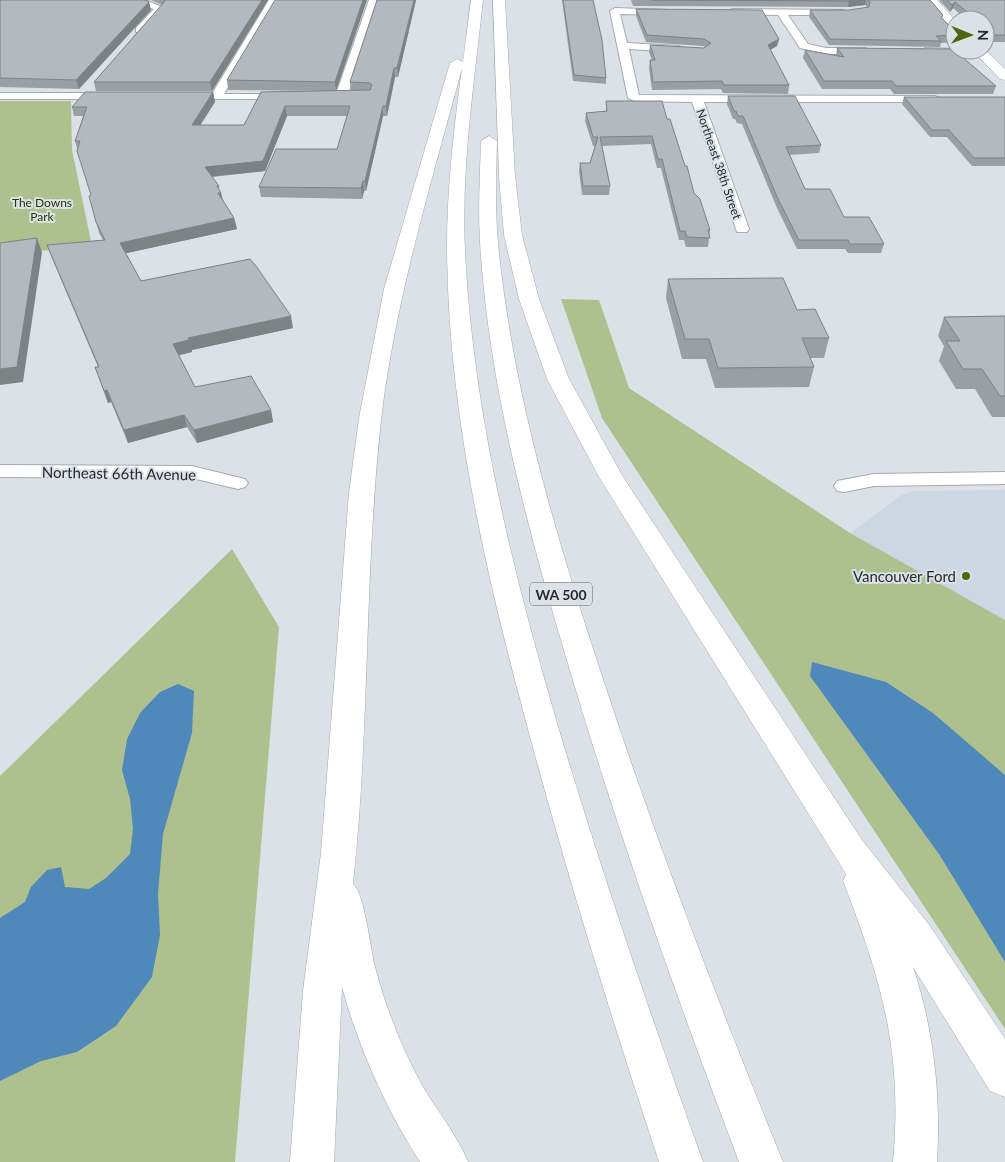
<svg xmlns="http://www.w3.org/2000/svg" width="1005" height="1162" viewBox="0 0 1005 1162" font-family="Lato,sans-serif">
<rect width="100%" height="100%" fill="#dbe1e7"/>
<polygon fill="#cbd7e3" points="1005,490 1005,620 850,533 902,495 914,491"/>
<g fill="#afc08f">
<polygon points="0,101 71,101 72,150 93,251 0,250"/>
<polygon points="561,299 599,300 629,388 850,533 1005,620 1005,1029 602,418"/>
<polygon points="232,549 279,627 235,1162 0,1162 0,776"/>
</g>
<g fill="#4f88bb">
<polygon points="812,662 886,682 933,713 1005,775 1005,962 939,854 810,676"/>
<polygon points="178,684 194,691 192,733 163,834 158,894 160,935 152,977 116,1026 77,1052 41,1061 0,1081 0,918 25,902 31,887 47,870 61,867 65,887 89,889 106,878 130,854 133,829 130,799 122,770 127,739 140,713 160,692"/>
</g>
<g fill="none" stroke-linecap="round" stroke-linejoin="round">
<g stroke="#a4aaaf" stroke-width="2">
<g id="minor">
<polygon points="269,0 279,0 224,94 289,94 293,95 293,99 179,99 179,95 183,94 212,94"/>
<polygon points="369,0 379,0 347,97 345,99 337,99 335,97"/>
<polygon points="147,1 165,8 144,32 136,32 136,28 154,9 144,6 144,2"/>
<polygon points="615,8 669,10 669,14 666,15 620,14 627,43 679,46 684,49 679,52 629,49 639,95 935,96 941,99 935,102 704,102 749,229 747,232 737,232 692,102 634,101 628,98 610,11"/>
<polygon points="733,9 844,10 844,14 841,15 788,15 808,44 826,48 866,48 871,51 866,54 826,54 800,48 778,15 730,14 730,10"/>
<polygon points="925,48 983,50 984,52 979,55 921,53 920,51"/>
<polygon points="0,93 111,93 117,96 111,99 0,99"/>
<polygon points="0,465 192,466 245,479 248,483 245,487 238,489 192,478 0,477"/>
<polygon points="1005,472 1005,484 874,486 844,492 837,491 834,486 837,481 874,474"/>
</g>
</g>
<g stroke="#a4aaaf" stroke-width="1">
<g id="tertiary">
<polygon points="925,0 937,0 955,20 955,31 951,30"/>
<polygon points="972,50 985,50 1005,69 1005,80 1000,79"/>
</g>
</g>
<g stroke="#a4aaaf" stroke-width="1">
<g id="motorway">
<path d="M471,0H483C474,83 461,168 465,252C473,412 512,569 557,723C601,871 651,1017 703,1162H659C610,1014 564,865 524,714C483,562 448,406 447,248C447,187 454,128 462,68C431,184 395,300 381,420C364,574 370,730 353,884C364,891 371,952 375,967C386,1009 402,1049 423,1087C438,1112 457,1135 468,1162H420C386,1109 359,1049 342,987L334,1162H290L303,991L321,853L349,493L359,418L384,289L450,63L457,59L463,62Z"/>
<path d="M493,0H505L515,176L522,235L539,299L569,379L623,477L862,840L930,926L1005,1039V1097L990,1091L913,967C934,1031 941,1095 937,1162H893C903,1053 882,981 843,881L846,874L599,477L547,379L519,299L504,235L499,176Z"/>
<path d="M489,136L497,141C496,175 495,209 498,243C512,389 554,530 600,670C654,836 717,1000 783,1162H739C678,1001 620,839 571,674C529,533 489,390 480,242C478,209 480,175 481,141Z"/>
</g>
</g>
<use href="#minor" fill="#fff" fill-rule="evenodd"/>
<use href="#tertiary" fill="#fff" fill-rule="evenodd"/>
<use href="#motorway" fill="#fff" fill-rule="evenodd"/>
</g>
<g fill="#9a9fa3">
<polygon points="0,0 268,0 212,91 96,91 94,82 162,5 151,0 145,1 149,2 151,10 79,89 0,87"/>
<polygon points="367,0 336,91 351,91 350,82 377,0 416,0 398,77 395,77 387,116 383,116 366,191 364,191 362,199 261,197 259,187 337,149 347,116 287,116 265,171 212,177 219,186 219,190 221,193 223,200 234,218 237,229 126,253 141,281 293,328 192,350 192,352 179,355 195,387 271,410 273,422 197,443 187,427 128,443 111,402 108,403 95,367 98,367 51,256 47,245 103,240 99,233 89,196 91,195 75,141 83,116 74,116 72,107 213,92 215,102 200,125 244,125 261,92 329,91 228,90 227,80"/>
<polygon points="562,0 593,0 606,78 606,84 573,81"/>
<polygon points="631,0 930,0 943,15 942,18 955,32 955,42 941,43 940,47 829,45 809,17 810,10 849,10 868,8 865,5 848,7 633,6"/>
<polygon points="939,0 1005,0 1005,42 993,42 985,35 985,20 967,20 953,8 950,12"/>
<polygon points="636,9 779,39 777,46 770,50 789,85 788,94 723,93 721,89 652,90 649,68 650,60 652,60 649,52 650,45 704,48 705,47 703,46 646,42 636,16"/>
<polygon points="837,48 996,86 993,94 894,94 890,89 822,89 803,58 805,50 836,55"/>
<polygon points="728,96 821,145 819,153 789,155 805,189 884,244 881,253 848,253 845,249 797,249 777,208 742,124 737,123 735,119 733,119 727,104"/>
<polygon points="904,97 1005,97 1005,166 972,166 947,137 930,137 902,104"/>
<polygon points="606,101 667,119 694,193 710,230 708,247 686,247 684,240 679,240 661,168 657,168 651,144 602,146 610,186 609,195 582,195 579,171 580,163 590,163 595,146 593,146 585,121 586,113 606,111"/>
<polygon points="668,279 797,310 829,338 824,358 810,358 814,367 809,387 715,388 706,359 682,359 666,298"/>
<polygon points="1005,316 1005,417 992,417 975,389 956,389 939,361 944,346 938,336 944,317"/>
</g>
<g fill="#7d8285">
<polygon points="262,0 268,0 212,91 210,82"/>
<polygon points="363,0 367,0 336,91 335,82"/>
<polygon points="414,0 416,0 398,77 397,68"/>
<polygon points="857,0 866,0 865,5 848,7 849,1"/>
<polygon points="149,2 151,10 79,89 76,80"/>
<polygon points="955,2 953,8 950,12 952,5"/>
<polygon points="779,39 777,46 766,52 768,45"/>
<polygon points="394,68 395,77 387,116 386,106"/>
<polygon points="213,92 215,102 194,135 192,125"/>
<polygon points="285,106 287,116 265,171 207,177 205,167"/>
<polygon points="383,106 383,116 366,191 365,181"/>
<polygon points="363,181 364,191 362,199 361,188"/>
<polygon points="218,193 221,193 223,203"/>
<polygon points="234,218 237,229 123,254 120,243"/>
<polygon points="37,238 42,252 23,382 0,385 0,369"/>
<polygon points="291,316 293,328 192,350 192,352 176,356 173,344 188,338"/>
<polygon points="107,390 111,402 108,403 104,391"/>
<polygon points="271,410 273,422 197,443 194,430"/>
<polygon points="184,415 187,427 128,443 124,430"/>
</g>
<g fill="#b3b9be" stroke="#7d8285">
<polygon points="0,0 144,0 149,2 76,80 0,78"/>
<polygon points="164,0 262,0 210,82 94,82 165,1"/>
<polygon points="275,0 363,0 335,82 227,80"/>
<polygon points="377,0 414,0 397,68 394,68 386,106 383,106 365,181 363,181 361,188 259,187 276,149 337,149 350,106 285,106 263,161 205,167 219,186 217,186 221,193 218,193 234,218 120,243 141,281 250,259 256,266 291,316 188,338 189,340 173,344 195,387 251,376 271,410 194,430 184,415 124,430 107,390 104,391 95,367 99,367 47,245 105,240 96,222 89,196 91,195 77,151 80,141 75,141 87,107 72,107 85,92 213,92 192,125 244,125 261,92 370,90 372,85 370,83 350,82"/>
<polygon points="563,0 593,0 602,40 606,78 574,75"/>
<polygon points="651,0 857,0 849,1"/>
<polygon points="868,0 930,0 943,15 941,17 955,32 955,35 936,36 941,41 830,39 810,10 849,10 869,7 870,2"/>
<polygon points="947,0 1005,0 1005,35 995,35 985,27 985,20 977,20 955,2 952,5"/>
<polygon points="636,9 762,10 779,39 768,45 789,85 724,85 722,81 653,82 650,60 655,60 650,45 704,48 711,43 704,39 647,35"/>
<polygon points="837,48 953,49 996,86 896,86 892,81 824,81 805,50 844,57"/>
<polygon points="728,96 795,96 821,145 786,147 805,189 830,189 844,217 869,217 884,244 850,244 848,240 799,240 778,199 743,116 738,116 736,111 734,111"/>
<polygon points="904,97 1005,97 1005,158 974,158 949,130 932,130"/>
<polygon points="606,101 662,101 667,119 670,119 685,166 687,166 694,193 700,199 710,230 708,230 710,238 687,237 685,231 680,231 662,159 658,159 652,136 600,137 610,186 583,186 580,163 590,163 598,137 593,137 586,113 607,111"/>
<polygon points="37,238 17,367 0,369 0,243"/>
<polygon points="783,278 797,310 815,309 829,338 802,338 814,367 718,368 709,339 685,339 668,279"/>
<polygon points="1005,316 1005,396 1000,396 982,369 963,369 946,341 960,341 944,317"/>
</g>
<circle fill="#4e640f" stroke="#dbe1e7" stroke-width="2" cx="966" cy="576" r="5"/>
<g text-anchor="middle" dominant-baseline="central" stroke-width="4" stroke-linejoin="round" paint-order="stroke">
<g font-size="12" fill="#282a2d" stroke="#dbe1e7">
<text transform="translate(719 164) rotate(71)">Northeast 38th Street</text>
</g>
<g font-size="12" fill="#273400" stroke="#dbe1e7">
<text x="42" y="202">The Downs<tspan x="42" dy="14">Park</tspan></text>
</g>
<rect fill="#dbe1e7" stroke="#5e6165" stroke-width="1" x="530" y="582.5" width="62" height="23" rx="4"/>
<g font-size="14" font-weight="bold" fill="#282a2d">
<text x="561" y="594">WA 500</text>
</g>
<g font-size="15" fill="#282a2d" stroke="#dbe1e7">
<text transform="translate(119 473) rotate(1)">Northeast 66th Avenue</text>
</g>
<g font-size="15" fill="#282a2d" stroke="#dbe1e7" text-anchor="end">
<text x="956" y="576">Vancouver Ford</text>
</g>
</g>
<g transform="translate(970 35) rotate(91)"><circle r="24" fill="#dbe1e7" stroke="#93989d"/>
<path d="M0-4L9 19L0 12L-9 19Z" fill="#4e640f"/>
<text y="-8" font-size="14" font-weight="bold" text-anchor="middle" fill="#282a2d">N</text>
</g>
</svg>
